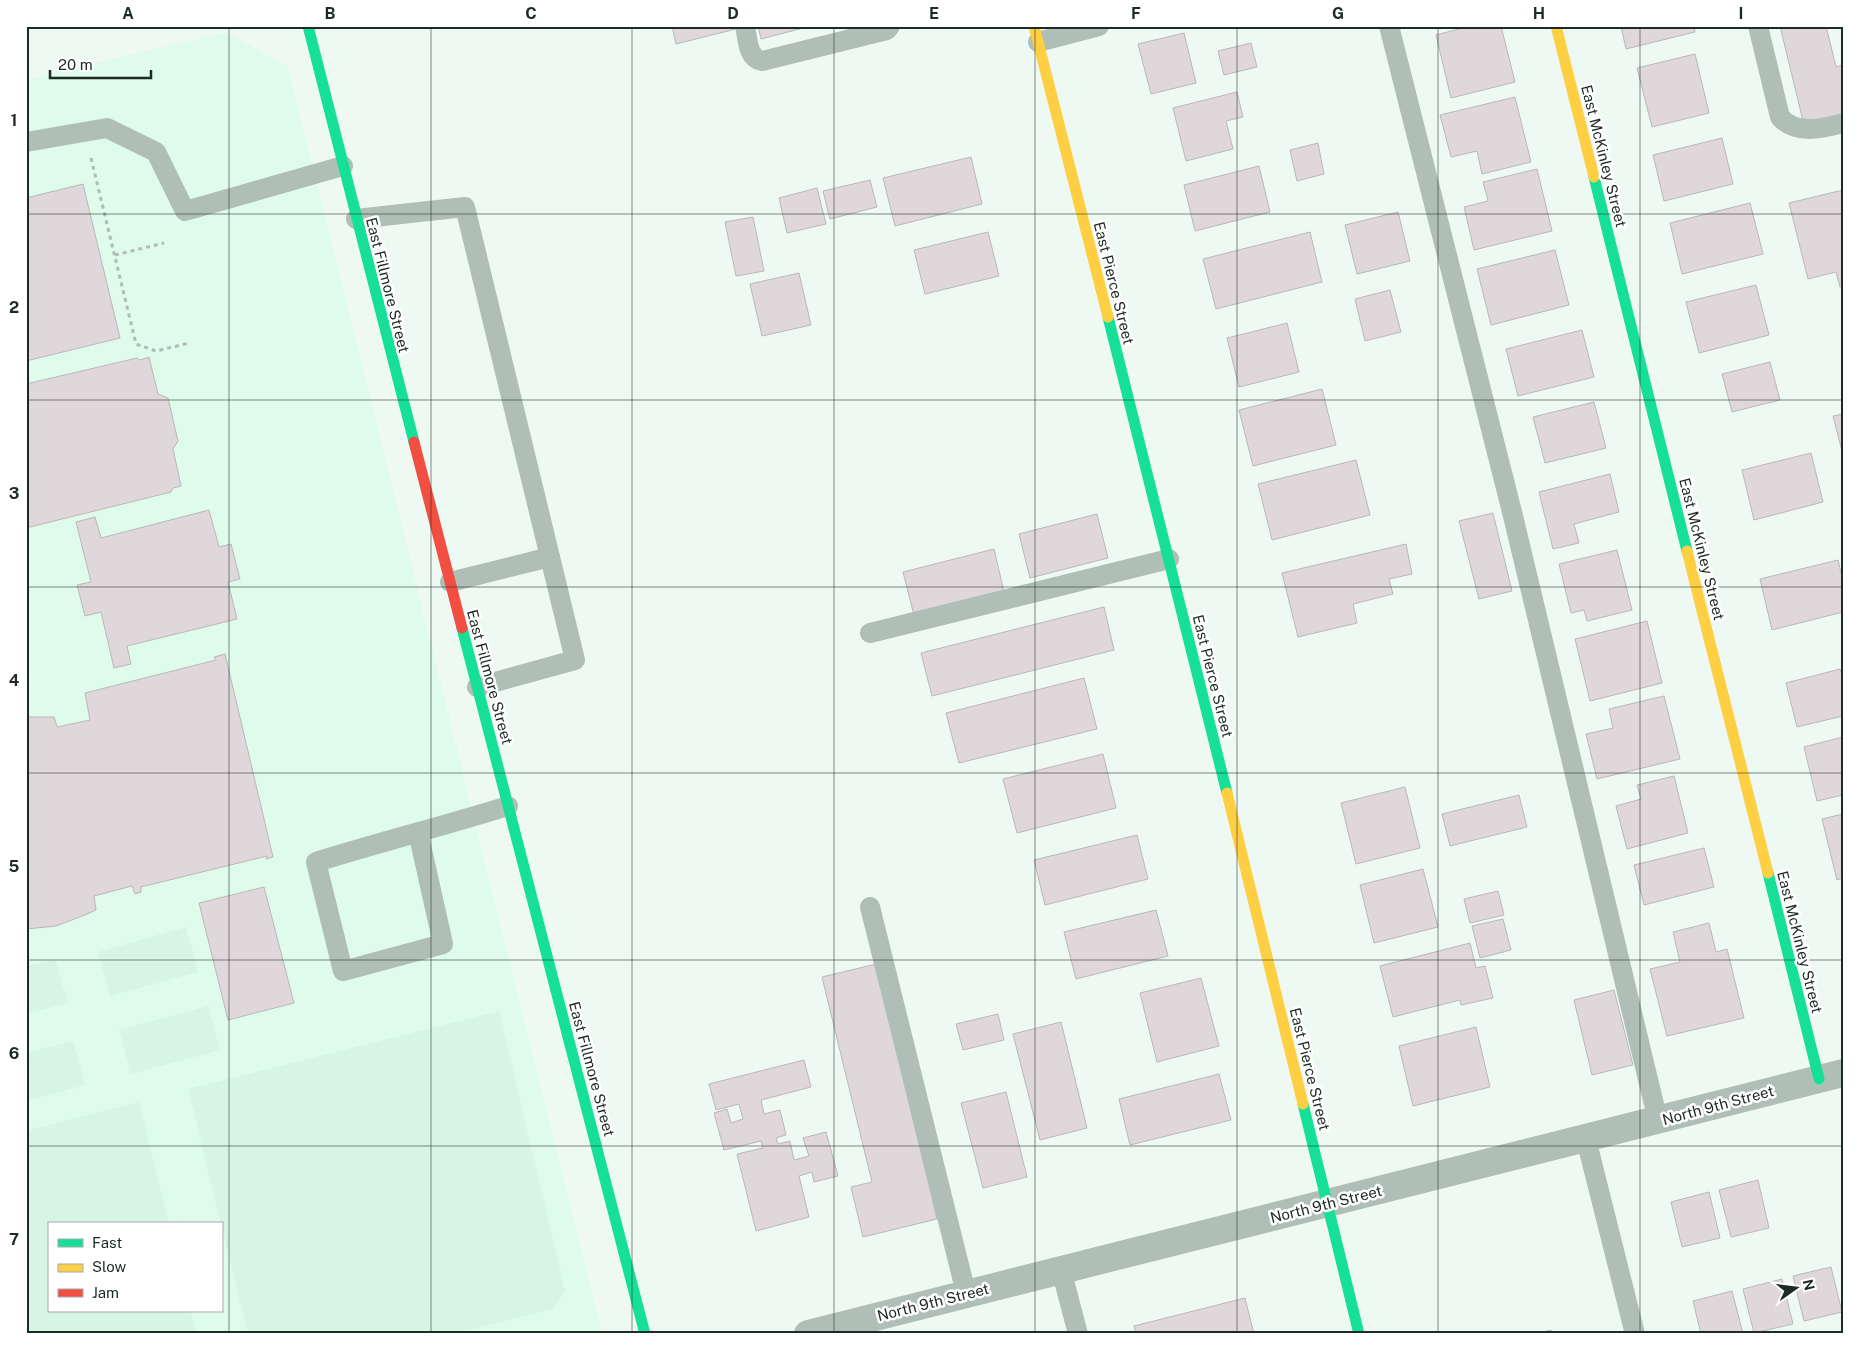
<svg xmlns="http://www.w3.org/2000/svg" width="1869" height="1360" viewBox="0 0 1869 1360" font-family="'Public Sans',sans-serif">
<rect width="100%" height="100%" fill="#eef9f3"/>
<path fill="#defbec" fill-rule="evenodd" d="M226,32L288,67L602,1334H26V80ZM49,1224H221V1311H49Z"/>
<g fill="#d7f5e5">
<polygon points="186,927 198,972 110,996 98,952"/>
<polygon points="55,959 68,1003 26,1014 26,967"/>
<polygon points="208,1006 220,1050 131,1074 119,1030"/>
<polygon points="499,1011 565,1291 553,1309 452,1334 248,1334 188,1089"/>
<polygon points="73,1041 85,1085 26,1101 26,1053"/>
<polygon points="139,1102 169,1224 49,1224 49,1311 191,1311 196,1334 26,1334 26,1131"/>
</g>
<g fill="#e0d7da" stroke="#b9b8b8">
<polygon points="672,26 740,26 740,28 676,44"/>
<polygon points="758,26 811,26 761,39"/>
<polygon points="1470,26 1501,26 1515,82 1451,98 1436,35"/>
<polygon points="1621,26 1694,26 1695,32 1626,49"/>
<polygon points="1780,26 1826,26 1836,67 1843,65 1843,116 1804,125"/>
<polygon points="1184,33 1196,83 1151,94 1138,44"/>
<polygon points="1251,43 1257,67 1224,75 1218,51"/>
<polygon points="1695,54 1709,113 1652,127 1637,68"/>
<polygon points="1237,92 1243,117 1226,121 1233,149 1186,161 1173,108"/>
<polygon points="1515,97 1531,162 1482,174 1477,151 1451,157 1440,115"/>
<polygon points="1722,138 1733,184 1664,201 1653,155"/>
<polygon points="1318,143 1324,174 1297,181 1290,150"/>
<polygon points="971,157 982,204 895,226 883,178"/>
<polygon points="1259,166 1270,212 1195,231 1184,185"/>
<polygon points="1537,169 1552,231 1474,250 1464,207 1488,201 1483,182"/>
<polygon points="870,180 877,207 830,219 823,191"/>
<polygon points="83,184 120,338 26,361 26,198"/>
<polygon points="817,188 826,224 787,233 779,198"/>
<polygon points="1843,190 1843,286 1840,287 1836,272 1808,279 1789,203"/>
<polygon points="1750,203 1763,254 1682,274 1670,223"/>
<polygon points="1398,212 1410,261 1357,274 1345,225"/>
<polygon points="753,217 764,271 736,276 725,222"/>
<polygon points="988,232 999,276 925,294 914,250"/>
<polygon points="1310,232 1322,282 1216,309 1203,259"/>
<polygon points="1555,250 1569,305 1491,325 1477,269"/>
<polygon points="799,273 811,325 762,336 750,284"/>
<polygon points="1756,285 1769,335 1699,353 1686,302"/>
<polygon points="1390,290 1401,332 1365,341 1355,299"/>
<polygon points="1287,323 1299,372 1239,387 1227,338"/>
<polygon points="1582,330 1594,377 1518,396 1506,349"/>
<polygon points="149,357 158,394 168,398 178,441 173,449 181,486 173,488 171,492 26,528 26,384 137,358 140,360"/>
<polygon points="1770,362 1780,400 1732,412 1722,374"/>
<polygon points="1322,389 1336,445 1253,466 1239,410"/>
<polygon points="1594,402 1606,448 1545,463 1533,417"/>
<polygon points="1843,414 1843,455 1833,416"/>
<polygon points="1811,453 1823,502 1754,520 1742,470"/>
<polygon points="1356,460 1370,515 1272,540 1258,484"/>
<polygon points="1610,474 1619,512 1574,524 1579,543 1553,549 1539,492"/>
<polygon points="209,510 219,547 231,544 240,579 228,582 237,619 127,646 131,664 114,668 101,612 85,616 77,585 91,582 76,522 95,517 101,538"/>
<polygon points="1493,513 1512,591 1479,599 1459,521"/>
<polygon points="1097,514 1108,558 1030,578 1019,534"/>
<polygon points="1406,544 1412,574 1389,579 1393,594 1353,604 1357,623 1298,637 1282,573"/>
<polygon points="994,549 1004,592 914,615 903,572"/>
<polygon points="1617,550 1632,610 1587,621 1584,610 1571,613 1559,564"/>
<polygon points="1838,560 1843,581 1843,612 1772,630 1760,579"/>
<polygon points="1104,607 1114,650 932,696 921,653"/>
<polygon points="1647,621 1662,683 1590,701 1575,639"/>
<polygon points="225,654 273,857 266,859 267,856 141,887 141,892 135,894 132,886 94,896 96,910 85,915 56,926 26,929 26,717 54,717 57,727 90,720 85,693 216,660 214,657"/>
<polygon points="1840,669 1843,678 1843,716 1797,727 1786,683"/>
<polygon points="1084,678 1097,729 959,763 946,713"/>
<polygon points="1664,696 1680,759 1597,779 1586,734 1613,728 1609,709"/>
<polygon points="1843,737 1843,795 1817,801 1804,747"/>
<polygon points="1103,754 1116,808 1017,833 1003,779"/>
<polygon points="1674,776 1688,833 1627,849 1616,806 1641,799 1637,785"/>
<polygon points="1405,787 1420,848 1356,864 1341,803"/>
<polygon points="1519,795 1527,827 1450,846 1442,814"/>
<polygon points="1843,814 1843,878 1837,880 1822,819"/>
<polygon points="1137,835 1148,879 1045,905 1034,860"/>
<polygon points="1704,848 1714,887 1644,905 1634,865"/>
<polygon points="1423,869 1438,927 1374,943 1360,885"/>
<polygon points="264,887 294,1003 228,1020 199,903"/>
<polygon points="1498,891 1504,915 1470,923 1464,899"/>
<polygon points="1156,910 1168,956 1076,979 1064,932"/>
<polygon points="1503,919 1511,950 1480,958 1472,926"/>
<polygon points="1709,923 1716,952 1727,949 1744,1018 1667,1036 1650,969 1680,962 1673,932"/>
<polygon points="1470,943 1476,968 1485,966 1493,998 1461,1005 1460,1000 1393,1017 1380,966"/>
<polygon points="876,964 937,1219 863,1237 851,1187 872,1182 822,977"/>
<polygon points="1201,978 1219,1046 1157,1062 1140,993"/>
<polygon points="1614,990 1633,1065 1592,1075 1574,1000"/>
<polygon points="998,1014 1004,1040 963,1050 956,1024"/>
<polygon points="1061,1022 1087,1128 1040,1140 1013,1034"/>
<polygon points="1476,1027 1490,1087 1413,1106 1399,1046"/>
<polygon points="804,1060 811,1087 761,1100 764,1114 780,1110 786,1135 776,1138 778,1144 790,1141 794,1160 809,1156 803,1138 826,1132 838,1176 814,1182 812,1172 799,1176 809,1217 756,1231 737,1154 763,1148 761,1141 724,1150 714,1113 727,1109 731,1123 743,1119 739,1104 716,1110 709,1084"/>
<polygon points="1219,1074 1231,1120 1130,1145 1119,1099"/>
<polygon points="1006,1092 1027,1177 983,1188 961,1103"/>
<polygon points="1758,1180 1769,1228 1731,1237 1719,1190"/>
<polygon points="1709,1192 1720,1238 1682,1247 1671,1202"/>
<polygon points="1831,1267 1842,1312 1804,1321 1793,1276"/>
<polygon points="1782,1279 1793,1324 1754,1333 1743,1289"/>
<polygon points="1732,1291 1743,1334 1701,1334 1693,1301"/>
<polygon points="1245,1298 1254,1334 1136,1334 1134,1326"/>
<polygon points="1551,1330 1552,1334 1535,1334"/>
</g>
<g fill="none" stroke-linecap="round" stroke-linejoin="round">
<g stroke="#afbdb6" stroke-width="3" stroke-dasharray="4 4" stroke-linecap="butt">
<polyline points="91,158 136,344 156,351 189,343"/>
<polyline points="115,255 164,243"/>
</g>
<g stroke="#b0beb8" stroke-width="20">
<path d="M745,26C748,39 747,58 762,61L887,30L890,26"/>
<polyline points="1389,26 1513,516 1658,1121"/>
<path d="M1758,26L1780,117C1795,135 1822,129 1843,123"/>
<polyline points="1038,42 1099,26"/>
<polyline points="26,142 107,128 156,152 185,211 343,166"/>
<polyline points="356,219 465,207 575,660 477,687"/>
<polyline points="450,582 550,557"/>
<polyline points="870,633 1169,559"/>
<path d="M418,832L443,944L343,971L316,862C380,842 444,826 508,806"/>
<polyline points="870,907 966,1293"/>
<polyline points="1586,1139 1635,1334"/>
<polyline points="1061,1269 1078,1334"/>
</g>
<polyline stroke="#b0beb8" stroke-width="28" points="808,1334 1843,1073"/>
<g stroke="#16e098" stroke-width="11">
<polyline points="308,26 414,442"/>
<polyline points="1594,177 1687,551"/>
<polyline points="1108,317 1227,793"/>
<polyline points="462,628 645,1334"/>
<polyline points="1768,873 1819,1079"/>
<polyline points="1303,1104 1359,1334"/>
</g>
<g stroke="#ffcf43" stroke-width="11">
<polyline points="1034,26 1108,317"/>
<polyline points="1556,26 1594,177"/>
<polyline points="1687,551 1768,873"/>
<polyline points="1227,793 1303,1104"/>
</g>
<polyline stroke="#f24e42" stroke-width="11" points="414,442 462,628"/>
</g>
<path fill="none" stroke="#1d2b24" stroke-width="1" stroke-opacity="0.55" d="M229,26V1334M431,26V1334M632,26V1334M834,26V1334M1035,26V1334M1237,26V1334M1438,26V1334M1640,26V1334M26,214H1843M26,400H1843M26,587H1843M26,773H1843M26,960H1843M26,1146H1843"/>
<g text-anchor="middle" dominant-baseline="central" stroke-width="5" stroke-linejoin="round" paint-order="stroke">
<g font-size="15" fill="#1d2b24" stroke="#fff">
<text transform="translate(1604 156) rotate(76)">East McKinley Street</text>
<text transform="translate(1114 283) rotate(76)">East Pierce Street</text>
<text transform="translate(388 285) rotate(76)">East Fillmore Street</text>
<text transform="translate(1702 549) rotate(76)">East McKinley Street</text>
<text transform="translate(1213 676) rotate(76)">East Pierce Street</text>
<text transform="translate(490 677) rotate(75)">East Fillmore Street</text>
<text transform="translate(1800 942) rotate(76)">East McKinley Street</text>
<text transform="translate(592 1069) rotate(75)">East Fillmore Street</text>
<text transform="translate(1310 1069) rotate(76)">East Pierce Street</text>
<text transform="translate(1718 1105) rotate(-15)">North 9th Street</text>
<text transform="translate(1326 1204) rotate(-14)">North 9th Street</text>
<text transform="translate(933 1302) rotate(-14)">North 9th Street</text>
</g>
</g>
<rect width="1869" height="1360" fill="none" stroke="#ffffff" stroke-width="55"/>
<rect x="48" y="1222" width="175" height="90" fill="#ffffff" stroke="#a5aaa7"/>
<rect x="58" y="1239" width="25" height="8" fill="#16e098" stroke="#a5aaa7"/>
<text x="92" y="1248" font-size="15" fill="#1d2b24">Fast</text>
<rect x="58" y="1264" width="25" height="8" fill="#ffcf43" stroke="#a5aaa7"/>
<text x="92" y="1272" font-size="15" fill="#1d2b24">Slow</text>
<rect x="58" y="1289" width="25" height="8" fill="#f24e42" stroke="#a5aaa7"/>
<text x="92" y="1298" font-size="15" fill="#1d2b24">Jam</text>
<g transform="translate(1796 1288) rotate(76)" stroke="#ffffff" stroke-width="4" paint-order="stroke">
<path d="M0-4L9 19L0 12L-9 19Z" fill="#1d2b24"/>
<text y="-8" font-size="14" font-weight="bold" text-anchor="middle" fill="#1d2b24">N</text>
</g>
<path d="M50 70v8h101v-8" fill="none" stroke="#1d2b24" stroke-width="2.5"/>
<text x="58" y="70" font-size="15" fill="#1d2b24" stroke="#ffffff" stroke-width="4" paint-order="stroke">20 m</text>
<rect x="28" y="28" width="1814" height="1304" fill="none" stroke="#1d2b24" stroke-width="2"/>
<g font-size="16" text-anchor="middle" font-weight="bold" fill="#1d2b24">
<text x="128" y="19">A</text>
<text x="330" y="19">B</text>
<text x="531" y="19">C</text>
<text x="733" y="19">D</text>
<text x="934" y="19">E</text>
<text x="1136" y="19">F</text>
<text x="1338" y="19">G</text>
<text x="1539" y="19">H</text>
<text x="1741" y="19">I</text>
<text x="14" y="126">1</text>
<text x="14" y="313">2</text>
<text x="14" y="499">3</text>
<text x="14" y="686">4</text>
<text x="14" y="872">5</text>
<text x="14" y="1059">6</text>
<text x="14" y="1245">7</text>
</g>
</svg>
